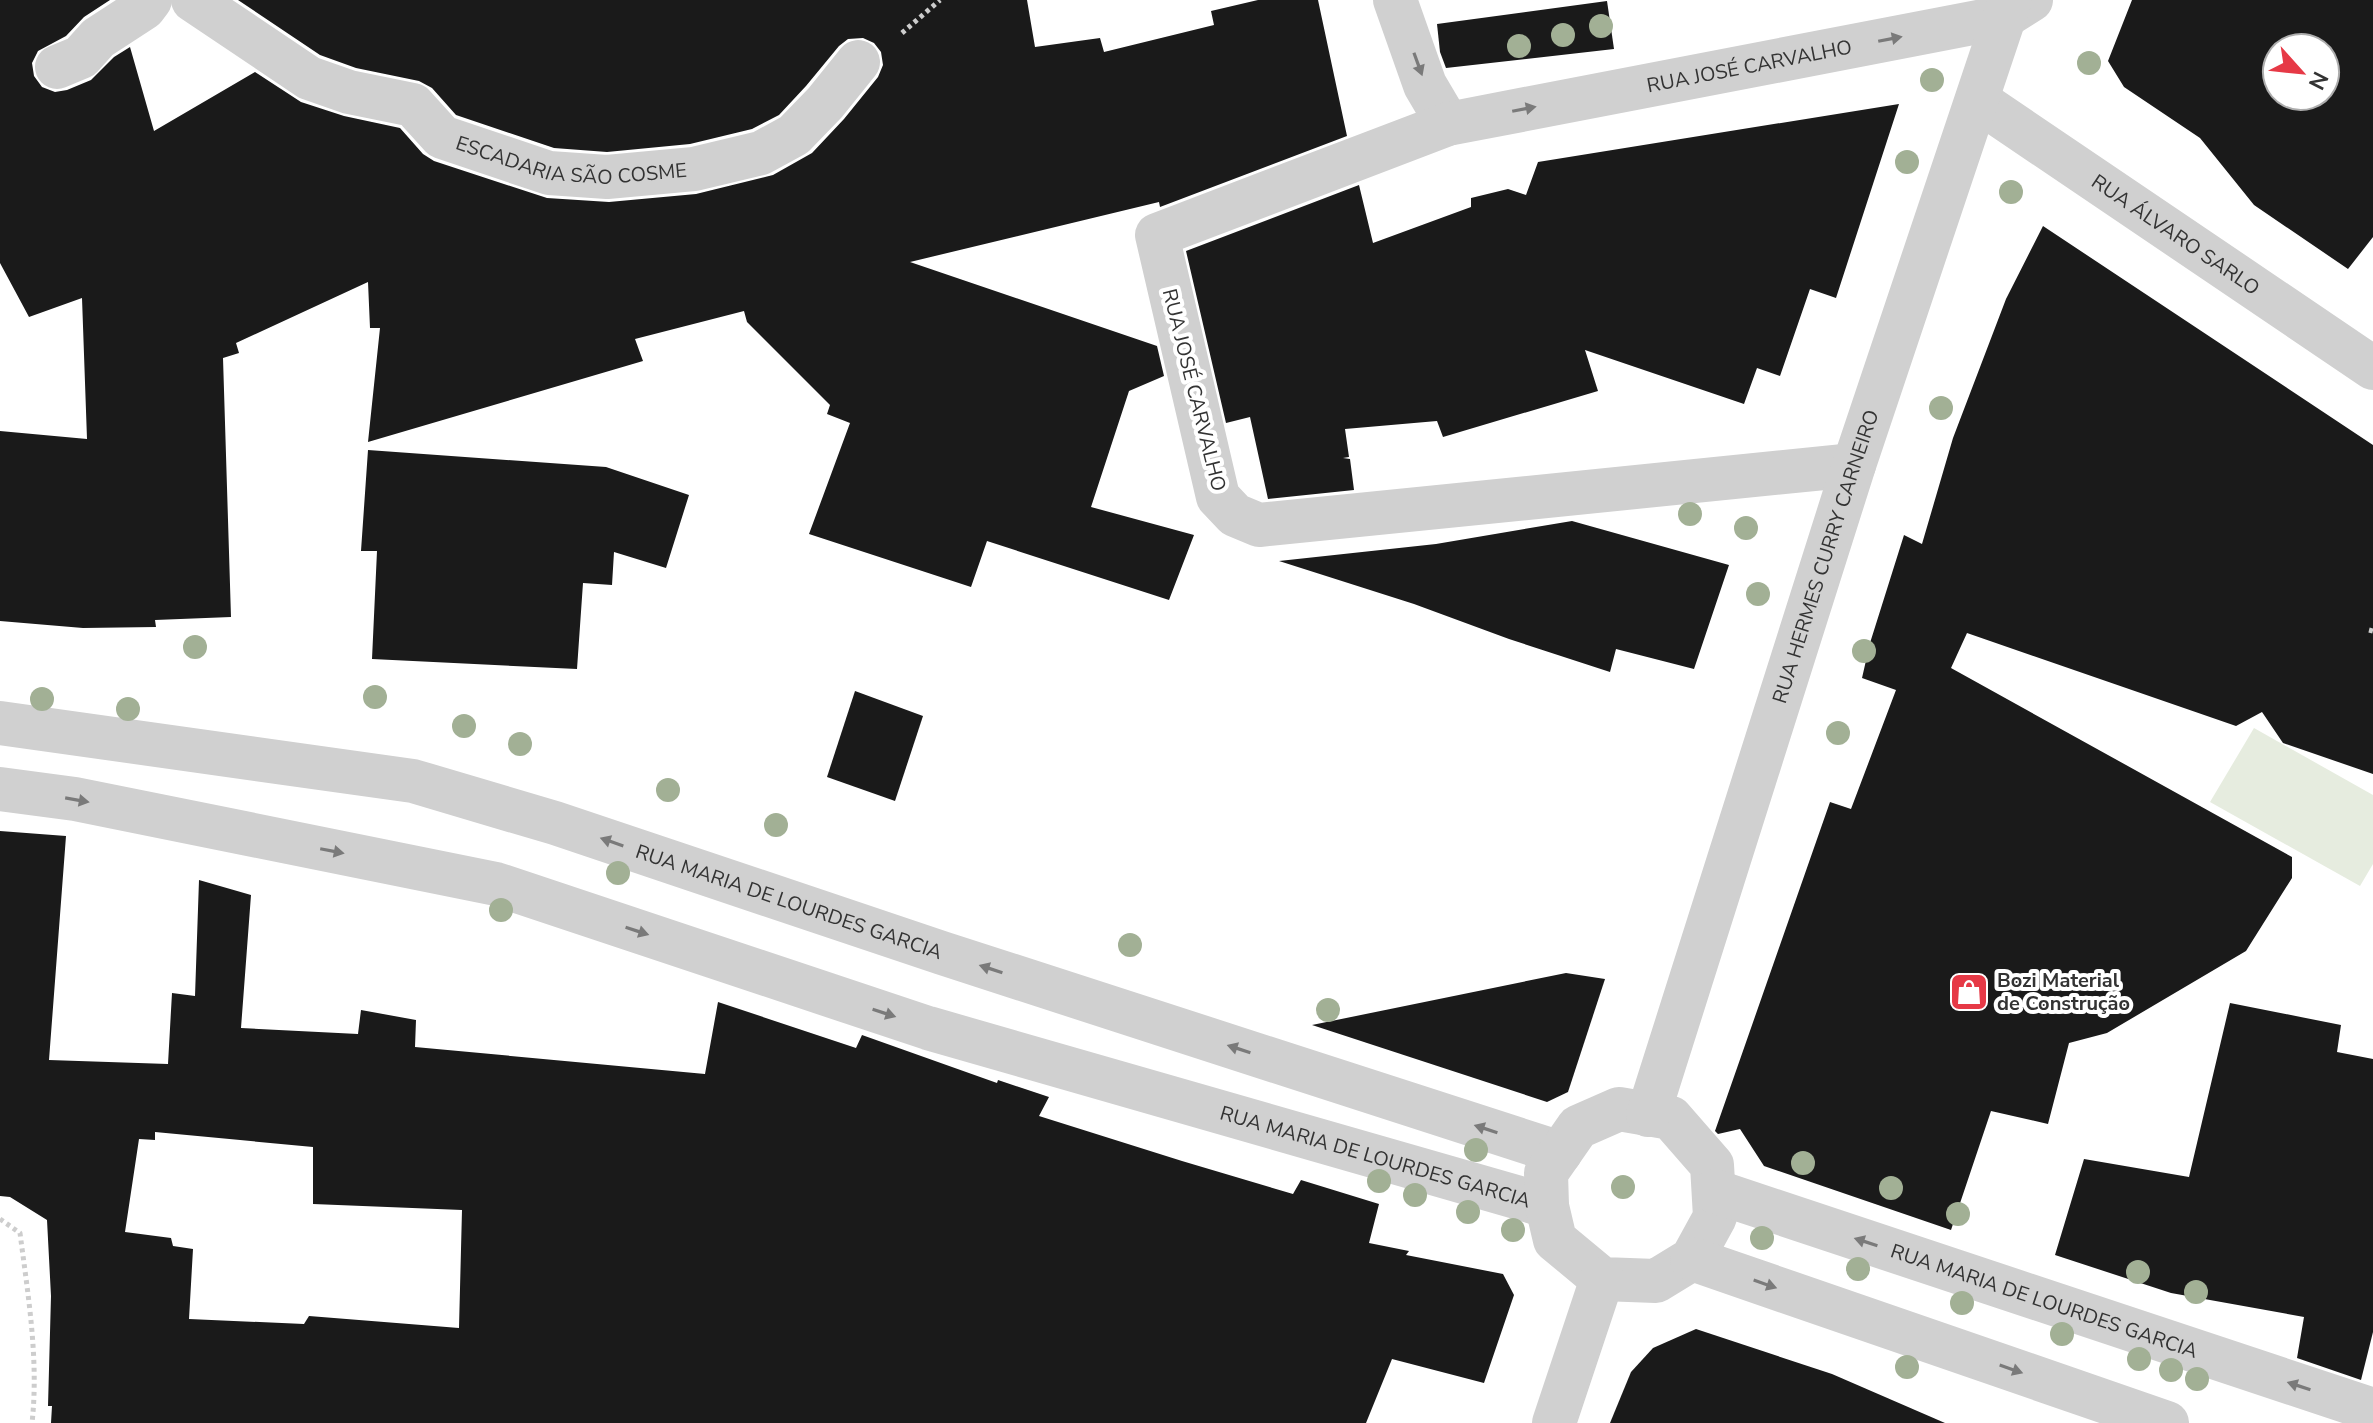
<svg xmlns="http://www.w3.org/2000/svg" width="2373" height="1423" viewBox="0 0 2373 1423" font-family="'Nunito Sans',sans-serif">
<rect width="100%" height="100%" fill="#fff"/>
<polygon fill="#e6ecdf" points="2254,728 2373,795 2373,864 2360,886 2210,802"/>
<g fill="#1a1a1a" fill-rule="evenodd">
<polygon points="0,0 110,0 84,17 66,36 38,51 32,63 34,76 42,87 55,92 67,90 91,80 114,57 130,47 154,131 255,72 301,102 344,116 400,128 423,154 434,161 547,198 609,202 696,194 773,175 812,153 844,119 878,77 883,65 881,52 874,43 863,38 848,39 839,46 806,86 779,115 752,129 690,144 607,152 554,148 456,115 432,88 419,81 356,68 320,55 238,0 1027,0 1035,47 1100,38 1104,52 1214,25 1211,11 1258,0 1318,0 1347,136 1160,207 1159,202 910,262 1157,346 1164,376 1129,391 1091,507 1194,535 1169,600 987,541 971,587 809,534 850,423 827,414 830,405 747,322 744,311 635,339 643,361 368,442 380,328 370,328 368,282 236,343 239,353 223,358 231,617 155,620 156,627 83,628 0,621 0,431 87,439 82,298 29,317 0,263"/>
<path d="M2132,0H2373V237L2348,269L2254,205L2200,138L2124,87L2108,61ZM2277,48H2325V96H2277Z"/>
<polygon points="1607,1 1614,49 1446,68 1440,52 1437,24"/>
<polygon points="1899,104 1836,298 1810,289 1780,376 1757,368 1744,404 1585,350 1598,391 1443,437 1437,421 1345,429 1349,457 1343,458 1350,459 1354,490 1268,499 1250,417 1226,423 1186,251 1359,185 1373,243 1471,207 1471,198 1508,189 1526,195 1538,162"/>
<polygon points="2043,226 2373,445 2373,774 2283,743 2262,712 2236,726 1967,633 1951,668 2292,857 2292,878 2246,951 2107,1033 2069,1043 2048,1124 1991,1111 1951,1230 1764,1166 1740,1129 1718,1134 1715,1131 1830,802 1851,809 1896,690 1862,678 1870,643 1904,535 1922,544 1953,438 2006,299"/>
<polygon points="368,450 606,467 689,495 666,568 614,552 612,585 583,583 577,669 372,659 377,551 361,551"/>
<polygon points="1572,521 1729,565 1694,669 1616,649 1610,672 1509,639 1414,604 1279,561 1436,544"/>
<polygon points="855,691 923,716 895,801 827,777"/>
<path d="M0,831L66,836L49,1060L168,1064L172,993L195,996L199,880L251,895L241,1028L358,1034L361,1010L416,1020L415,1047L705,1074L718,1002L856,1048L862,1035L997,1083L998,1080L1049,1097L1039,1116L1182,1161L1293,1194L1301,1180L1379,1204L1369,1243L1409,1251L1406,1255L1503,1274L1514,1295L1484,1383L1392,1359L1366,1423H51L52,1406H48L51,1296L47,1220L10,1197L0,1196ZM155,1132L313,1147V1204L462,1210L459,1328L309,1316L304,1324L189,1319L193,1249L173,1246L171,1238L125,1232L139,1139L155,1140Z"/>
<polygon points="1566,973 1605,979 1568,1092 1547,1102 1312,1025"/>
<polygon points="2230,1003 2341,1025 2337,1052 2373,1059 2373,1332 2361,1380 2297,1358 2304,1317 2171,1293 2055,1255 2084,1159 2189,1177"/>
<polygon points="1696,1329 1832,1374 1945,1423 1610,1423 1631,1372 1653,1348"/>
</g>
<g fill="none" stroke-linecap="round" stroke-linejoin="round">
<g stroke="#cdcdcd" stroke-width="5" stroke-dasharray="4 4" stroke-linecap="butt">
<polyline points="902,33 940,0"/>
<polyline points="2369,630 2373,631"/>
<path d="M0,1219L20,1233C28,1295 39,1360 32,1423"/>
</g>
<g stroke="#d0d0d0" stroke-width="44">
<path id="s1" d="M193,0L309,78L349,92L413,105L442,137L549,173L607,177L694,169L761,153L794,135L825,103L858,62"/>
<polyline points="1395,0 1425,85 1448,124"/>
<polyline points="57,67 81,57 98,38 144,8 150,0"/>
<path id="s2" d="M1977,100L2373,368"/>
<path id="s3" d="M1854,465L1259,525L1235,515L1218,497L1157,235L1448,124L2004,17L2031,0"/>
<path id="s4" d="M0,723L413,781L555,823L942,953L1560,1153"/>
<path id="s5" d="M0,789L75,799L496,884L928,1028L1547,1206"/>
<polygon points="1619,1109 1671,1118 1712,1165 1715,1217 1692,1259 1656,1281 1602,1279 1555,1240 1547,1206 1546,1173 1578,1127"/>
<path id="s6" d="M1648,1115L1854,465L2010,0"/>
<path id="s7" d="M1714,1191L2373,1410"/>
<polyline points="1692,1259 2167,1423"/>
<polyline points="1554,1423 1602,1279"/>
</g>
</g>
<g fill="#a2b095">
<circle cx="1601" cy="26" r="12"/>
<circle cx="1563" cy="35" r="12"/>
<circle cx="1519" cy="46" r="12"/>
<circle cx="2089" cy="63" r="12"/>
<circle cx="1932" cy="80" r="12"/>
<circle cx="1907" cy="162" r="12"/>
<circle cx="2011" cy="192" r="12"/>
<circle cx="1941" cy="408" r="12"/>
<circle cx="1690" cy="514" r="12"/>
<circle cx="1746" cy="528" r="12"/>
<circle cx="1758" cy="594" r="12"/>
<circle cx="195" cy="647" r="12"/>
<circle cx="1864" cy="651" r="12"/>
<circle cx="375" cy="697" r="12"/>
<circle cx="42" cy="699" r="12"/>
<circle cx="128" cy="709" r="12"/>
<circle cx="464" cy="726" r="12"/>
<circle cx="1838" cy="733" r="12"/>
<circle cx="520" cy="744" r="12"/>
<circle cx="668" cy="790" r="12"/>
<circle cx="776" cy="825" r="12"/>
<circle cx="618" cy="873" r="12"/>
<circle cx="501" cy="910" r="12"/>
<circle cx="1130" cy="945" r="12"/>
<circle cx="1328" cy="1010" r="12"/>
<circle cx="1476" cy="1150" r="12"/>
<circle cx="1803" cy="1163" r="12"/>
<circle cx="1379" cy="1181" r="12"/>
<circle cx="1623" cy="1187" r="12"/>
<circle cx="1891" cy="1188" r="12"/>
<circle cx="1415" cy="1195" r="12"/>
<circle cx="1468" cy="1212" r="12"/>
<circle cx="1958" cy="1214" r="12"/>
<circle cx="1513" cy="1230" r="12"/>
<circle cx="1762" cy="1238" r="12"/>
<circle cx="1858" cy="1269" r="12"/>
<circle cx="2138" cy="1272" r="12"/>
<circle cx="2196" cy="1292" r="12"/>
<circle cx="1962" cy="1303" r="12"/>
<circle cx="2062" cy="1334" r="12"/>
<circle cx="2139" cy="1359" r="12"/>
<circle cx="1907" cy="1367" r="12"/>
<circle cx="2171" cy="1370" r="12"/>
<circle cx="2197" cy="1379" r="12"/>
</g>
<defs><path id="oneway-solid" d="M-6-.8H1V-3.2L6.5 0L1 3.2V.8H-6Z" transform="scale(2)"/></defs>
<g fill="#7a7a7a">
<use href="#oneway-solid" transform="translate(1890 39) rotate(-11)"/>
<use href="#oneway-solid" transform="translate(1418 64) rotate(70)"/>
<use href="#oneway-solid" transform="translate(1524 109) rotate(-11)"/>
<use href="#oneway-solid" transform="translate(77 800) rotate(10)"/>
<use href="#oneway-solid" transform="translate(612 842) rotate(-161)"/>
<use href="#oneway-solid" transform="translate(332 851) rotate(11)"/>
<use href="#oneway-solid" transform="translate(637 931) rotate(18)"/>
<use href="#oneway-solid" transform="translate(991 969) rotate(-162)"/>
<use href="#oneway-solid" transform="translate(884 1013) rotate(18)"/>
<use href="#oneway-solid" transform="translate(1239 1049) rotate(-162)"/>
<use href="#oneway-solid" transform="translate(1486 1129) rotate(-162)"/>
<use href="#oneway-solid" transform="translate(1866 1242) rotate(-162)"/>
<use href="#oneway-solid" transform="translate(1765 1284) rotate(19)"/>
<use href="#oneway-solid" transform="translate(2011 1369) rotate(19)"/>
<use href="#oneway-solid" transform="translate(2299 1386) rotate(-162)"/>
</g>
<defs>
<g id="shop-square" transform="scale(2)"><rect x="-9" y="-9" width="18" height="18" rx="4" fill="#e63946" stroke="#fff"/><path d="M-5-2.5h2.3a2.7 3.5 0 0 1 5.4 0H5L5.5 6h-11ZM-1.5-2.5h3a1.5 2.3 0 0 0-3 0Z" fill="#fff"/></g>
</defs>
<g fill-rule="evenodd">
<use href="#shop-square" x="1969" y="992"/>
</g>
<g text-anchor="middle" dominant-baseline="central" stroke-width="8" stroke-linejoin="round" paint-order="stroke">
<g font-size="20" fill="#333" stroke="#fff">
<text stroke="none"><textPath href="#s3" startOffset="1536">RUA JOSÉ CARVALHO</textPath></text>
<text stroke="none"><textPath href="#s1" startOffset="424">ESCADARIA SÃO COSME</textPath></text>
<text stroke="none"><textPath href="#s2" startOffset="240">RUA ÁLVARO SARLO</textPath></text>
<text transform="translate(1194 390) rotate(76)">RUA JOSÉ CARVALHO</text>
<text stroke="none"><textPath href="#s6" startOffset="586">RUA HERMES CURRY CARNEIRO</textPath></text>
<text stroke="none"><textPath href="#s4" startOffset="812">RUA MARIA DE LOURDES GARCIA</textPath></text>
<text stroke="none"><textPath href="#s5" startOffset="1426">RUA MARIA DE LOURDES GARCIA</textPath></text>
<text stroke="none"><textPath href="#s7" startOffset="348">RUA MARIA DE LOURDES GARCIA</textPath></text>
</g>
<g font-size="20" font-weight="bold" fill="#333" stroke="#fff" text-anchor="start">
<text x="1997" y="980">Bozi Material<tspan x="1997" dy="23">de Construção</tspan></text>
</g>
</g>
<g transform="translate(2301 72) rotate(117)"><circle r="38" fill="#ffffff" stroke="#adadad" stroke-width="2"/>
<path d="M0-6L14 30L0 20L-14 30Z" fill="#e63946"/>
<text y="-12" font-size="22" font-weight="bold" text-anchor="middle" fill="#333333">N</text>
</g>
</svg>
